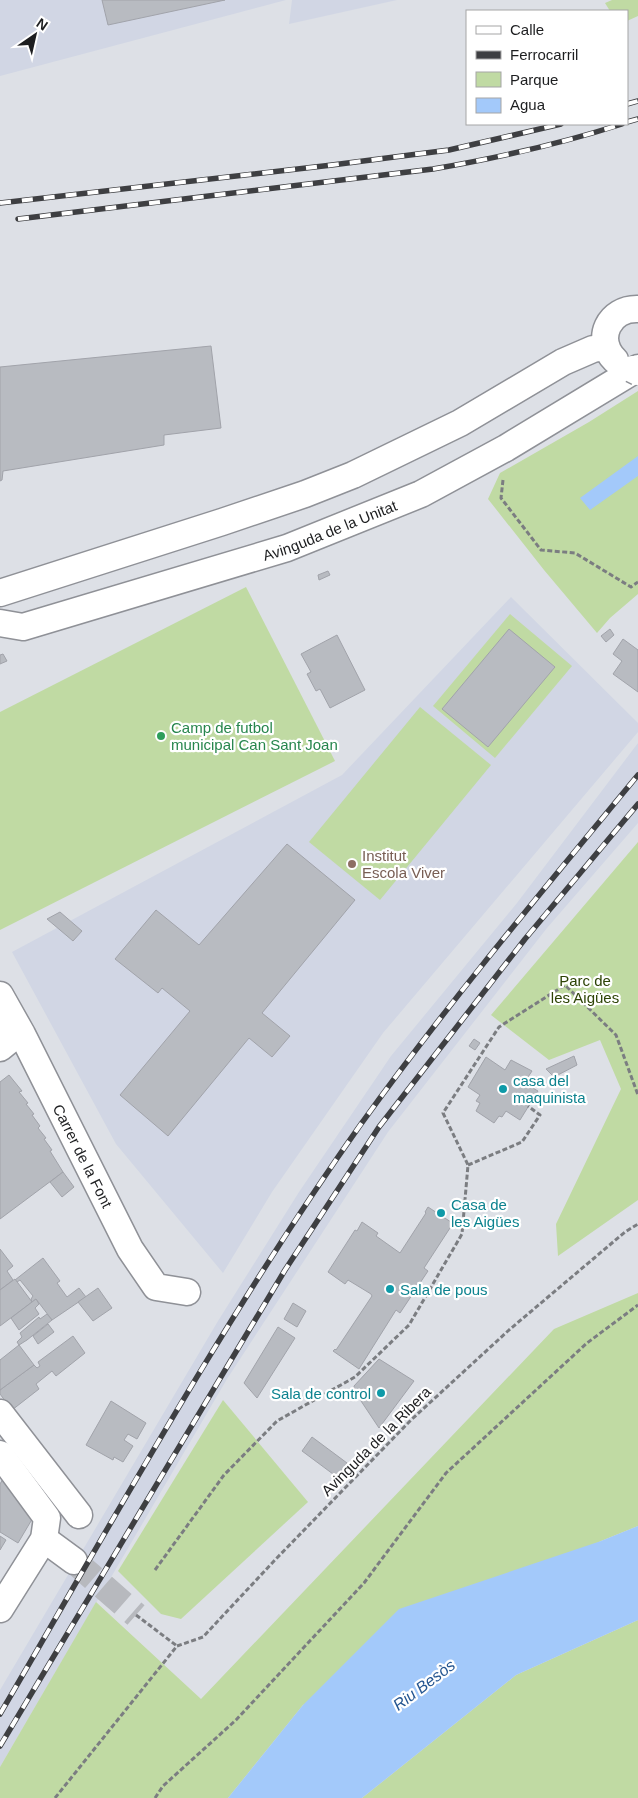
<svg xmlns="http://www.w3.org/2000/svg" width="638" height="1798" viewBox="0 0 638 1798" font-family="Arial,sans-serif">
<rect width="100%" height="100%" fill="#dde0e6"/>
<g fill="#d1d6e4">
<polygon points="0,0 286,0 0,76"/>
<polygon points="292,0 397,0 289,24"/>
<polygon points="511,597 638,723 638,732 383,1033 272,1192 223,1273 116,1144 12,952 342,775"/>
<polygon points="638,743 638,823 547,928 388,1132 227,1379 0,1767 0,1690 218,1321 299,1192 391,1056 517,903"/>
</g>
<g fill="#c0daa3">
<polygon points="612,0 638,0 638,16 627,21 627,11 610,11 605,3"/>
<polygon points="638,391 638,594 610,618 597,633 544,570 488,499 500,473 589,422"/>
<polygon points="246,587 335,761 0,930 0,712"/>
<polygon points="510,614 572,666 495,758 433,706"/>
<polygon points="420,707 491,765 380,900 309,842"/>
<polygon points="638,842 638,1200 558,1256 556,1224 621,1089 600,1040 549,1060 491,1015"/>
<polygon points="638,1293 638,1526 601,1541 303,1705 228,1798 0,1798 0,1767 96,1602 201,1699 554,1329"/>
<polygon points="223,1400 308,1502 181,1619 161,1614 118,1571"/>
<polygon points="638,1620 638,1798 362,1798 516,1675"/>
</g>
<g fill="#a3c9fa">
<polygon points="638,456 638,476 590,510 580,498"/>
<polygon points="638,1526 638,1620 516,1675 362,1798 228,1798 303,1705 399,1609 601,1541"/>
</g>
<g fill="#b8bbc1" stroke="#a1a3aa">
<polygon points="102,0 225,0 108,25"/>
<polygon points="211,346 221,428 164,435 164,445 3,471 2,480 0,481 0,367"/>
<polygon points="328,571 330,575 319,580 318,575"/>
<polygon points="509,629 555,667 488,747 442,709"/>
<polygon points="610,629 614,635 606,642 601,636"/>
<polygon points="337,635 365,690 330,708 320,689 316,691 307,674 311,672 301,654"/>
<polygon points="623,639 638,650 638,692 613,674 622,661 613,654"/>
<polygon points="3,654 7,661 0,664 0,655"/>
<polygon points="287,844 355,900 262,1013 290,1036 272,1057 249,1038 168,1136 120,1095 190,1011 162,988 158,993 115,959 156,910 199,945"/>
<polygon points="60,912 82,931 73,941 47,919"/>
<polygon points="474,1039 480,1043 475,1050 469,1046"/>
<polygon points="574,1056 577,1065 554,1077 546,1069"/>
<polygon points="486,1057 505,1070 511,1060 532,1071 524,1083 538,1091 520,1120 506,1111 502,1117 499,1116 494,1123 476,1111 480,1103 476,1101 480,1095 468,1087"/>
<polygon points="9,1075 22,1091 19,1092 28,1103 26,1104 34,1114 32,1115 40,1126 38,1128 46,1138 44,1139 52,1150 50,1151 63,1172 0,1219 0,1082"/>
<polygon points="63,1172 74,1187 62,1197 50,1182"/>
<polygon points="428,1207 454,1224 451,1229 450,1228 424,1268 428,1271 400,1313 396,1310 359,1369 333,1351 335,1349 336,1350 372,1296 371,1294 348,1280 345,1284 328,1272 355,1230 357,1231 362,1222 378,1233 376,1236 400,1253 426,1213 425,1212"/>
<polygon points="0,1249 13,1266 7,1271 13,1280 0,1290"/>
<polygon points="43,1258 60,1281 57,1283 67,1297 79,1288 86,1297 52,1320 36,1299 32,1302 31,1299 33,1296 20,1280 17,1282 15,1280"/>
<polygon points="15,1279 32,1302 0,1326 0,1290"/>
<polygon points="98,1288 112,1308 93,1321 78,1302"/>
<polygon points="36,1299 39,1304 35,1308 39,1314 19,1330 11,1318"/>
<polygon points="293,1303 306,1311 297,1327 284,1319"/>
<polygon points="47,1314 52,1320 27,1340 19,1345 17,1342 22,1337 20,1333 39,1317 40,1319"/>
<polygon points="48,1324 54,1332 38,1344 33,1336"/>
<polygon points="278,1327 295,1338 257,1398 244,1383"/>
<polygon points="73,1336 85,1353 56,1376 52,1371 36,1384 39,1389 12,1410 0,1394 0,1390 34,1365 37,1368 40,1366 38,1362"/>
<polygon points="19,1345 34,1365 0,1390 0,1360"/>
<polygon points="379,1359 414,1381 379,1428 355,1392 354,1386"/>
<polygon points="111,1401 146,1423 137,1439 128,1434 124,1440 133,1446 123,1462 114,1457 113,1460 86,1445"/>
<polygon points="312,1437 347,1463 337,1477 302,1451"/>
<polygon points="4,1477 34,1516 18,1543 0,1532 0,1484"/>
<polygon points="0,1536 6,1540 0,1550"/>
</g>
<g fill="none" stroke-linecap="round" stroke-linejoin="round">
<polyline stroke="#b7b9be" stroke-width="26" stroke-dasharray="26 13" stroke-linecap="butt" points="74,1561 136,1615"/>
<g stroke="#8f9197" stroke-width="29">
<g id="minor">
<path d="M615,360C594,339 609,308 638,309"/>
<polyline points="0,593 222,522 305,494 353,475 460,423 563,362 593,349 606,347"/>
<path id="s1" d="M0,623L23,627L287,548L421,494L506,448L638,368"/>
<path id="s2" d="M0,995L22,1034L130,1249L156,1287L187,1292"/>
<polyline points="0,1048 16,1035 4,1015"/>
<polyline points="0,1413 79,1515"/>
<polyline points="0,1454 47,1518 44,1539 0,1609"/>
<polyline points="44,1539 74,1561"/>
</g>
</g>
<g stroke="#7b7d81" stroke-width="3" stroke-dasharray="5 2.5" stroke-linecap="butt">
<polyline points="503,480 501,498 541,550 575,553 631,587 638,582"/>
<polyline points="468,1165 522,1142 540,1115 528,1106"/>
<polyline points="155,1570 224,1475 277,1421 355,1377 409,1325 462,1234 468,1165 443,1113 499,1027 565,985 616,1035 638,1095"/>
<polyline points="136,1615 177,1646"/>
<polyline points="177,1646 203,1637 274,1561 411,1420 509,1330 625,1232 638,1224"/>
<polyline points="55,1798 177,1646"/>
<polyline points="155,1798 163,1786 236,1720 364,1583 446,1473 587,1343 638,1305"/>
</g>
<use href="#minor" stroke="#fff" stroke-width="26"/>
<g stroke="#3e3f42" stroke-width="5.5">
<g id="rail">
<polyline points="627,104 638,101"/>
<polyline points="627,122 638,119"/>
<polyline points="0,203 332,165 449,150 561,124"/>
<path d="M18,219L433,169C497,158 560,144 622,124"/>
<path d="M0,1714C116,1515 228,1312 361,1124C448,1003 544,889 638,775"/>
<polyline points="0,1746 285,1270 379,1127 525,939 638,804"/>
</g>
</g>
<use href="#rail" stroke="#fff" stroke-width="4" stroke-dasharray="11" stroke-linecap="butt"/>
<g stroke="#8f9197" stroke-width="29" stroke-linecap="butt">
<polyline id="minor-bridge" points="632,369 638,372"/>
</g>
<use href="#minor-bridge" stroke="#fff" stroke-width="26"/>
</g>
<circle fill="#2e9e5b" stroke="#fff" stroke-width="2" cx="161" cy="736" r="5"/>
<circle fill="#8d6e63" stroke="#fff" stroke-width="2" cx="352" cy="864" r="5"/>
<g fill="#0f9aa8" stroke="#fff" stroke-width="2">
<circle cx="503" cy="1089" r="5"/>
<circle cx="441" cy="1213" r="5"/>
<circle cx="390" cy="1289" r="5"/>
<circle cx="381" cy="1393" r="5"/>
</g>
<g text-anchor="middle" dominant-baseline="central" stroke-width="4.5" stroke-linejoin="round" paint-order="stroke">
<g font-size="15" fill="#1d1e20" stroke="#fff">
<text stroke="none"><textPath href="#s1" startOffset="345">Avinguda de la Unitat</textPath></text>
<text stroke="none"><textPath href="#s2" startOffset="181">Carrer de la Font</textPath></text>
<text transform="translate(376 1441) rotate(-45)">Avinguda de la Ribera</text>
</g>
<g font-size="15" fill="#27864d" stroke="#fff" text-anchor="start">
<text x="171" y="727">Camp de futbol<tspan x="171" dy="17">municipal Can Sant Joan</tspan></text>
</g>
<g font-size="15" fill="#785e54" stroke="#fff" text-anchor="start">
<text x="362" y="855">Institut<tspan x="362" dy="17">Escola Viver</tspan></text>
</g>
<g font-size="15" fill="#2d4305" stroke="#fff">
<text x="585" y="980">Parc de<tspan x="585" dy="17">les Aigües</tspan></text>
</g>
<g font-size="15" fill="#0d838f" stroke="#fff" text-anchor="start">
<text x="513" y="1080">casa del<tspan x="513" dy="17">maquinista</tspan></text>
<text x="451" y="1204">Casa de<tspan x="451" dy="17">les Aigües</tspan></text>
<text x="400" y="1289">Sala de pous</text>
<text x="371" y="1393" text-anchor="end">Sala de control</text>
</g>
<g font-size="16" font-style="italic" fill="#255691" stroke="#fff">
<text transform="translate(424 1685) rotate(-37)">Riu Besòs</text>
</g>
</g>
<rect x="466" y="10" width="162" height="115" fill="#ffffff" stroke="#a5a5a6"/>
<rect x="476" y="26" width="25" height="8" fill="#ffffff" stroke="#a5a5a6"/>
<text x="510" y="35" font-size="15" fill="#1d1e20">Calle</text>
<rect x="476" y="51" width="25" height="8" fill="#3e3f42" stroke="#a5a5a6"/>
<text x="510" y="60" font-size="15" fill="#1d1e20">Ferrocarril</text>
<rect x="476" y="72" width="25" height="15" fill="#c0daa3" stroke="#a5a5a6"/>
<text x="510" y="85" font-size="15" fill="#1d1e20">Parque</text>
<rect x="476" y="98" width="25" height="15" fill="#a3c9fa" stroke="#a5a5a6"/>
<text x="510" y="110" font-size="15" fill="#1d1e20">Agua</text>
<g transform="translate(35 35) rotate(34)" stroke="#ffffff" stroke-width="4" paint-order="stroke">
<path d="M0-4L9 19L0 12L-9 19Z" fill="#1d1e20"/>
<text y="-8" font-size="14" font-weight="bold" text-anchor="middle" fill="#1d1e20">N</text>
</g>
</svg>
